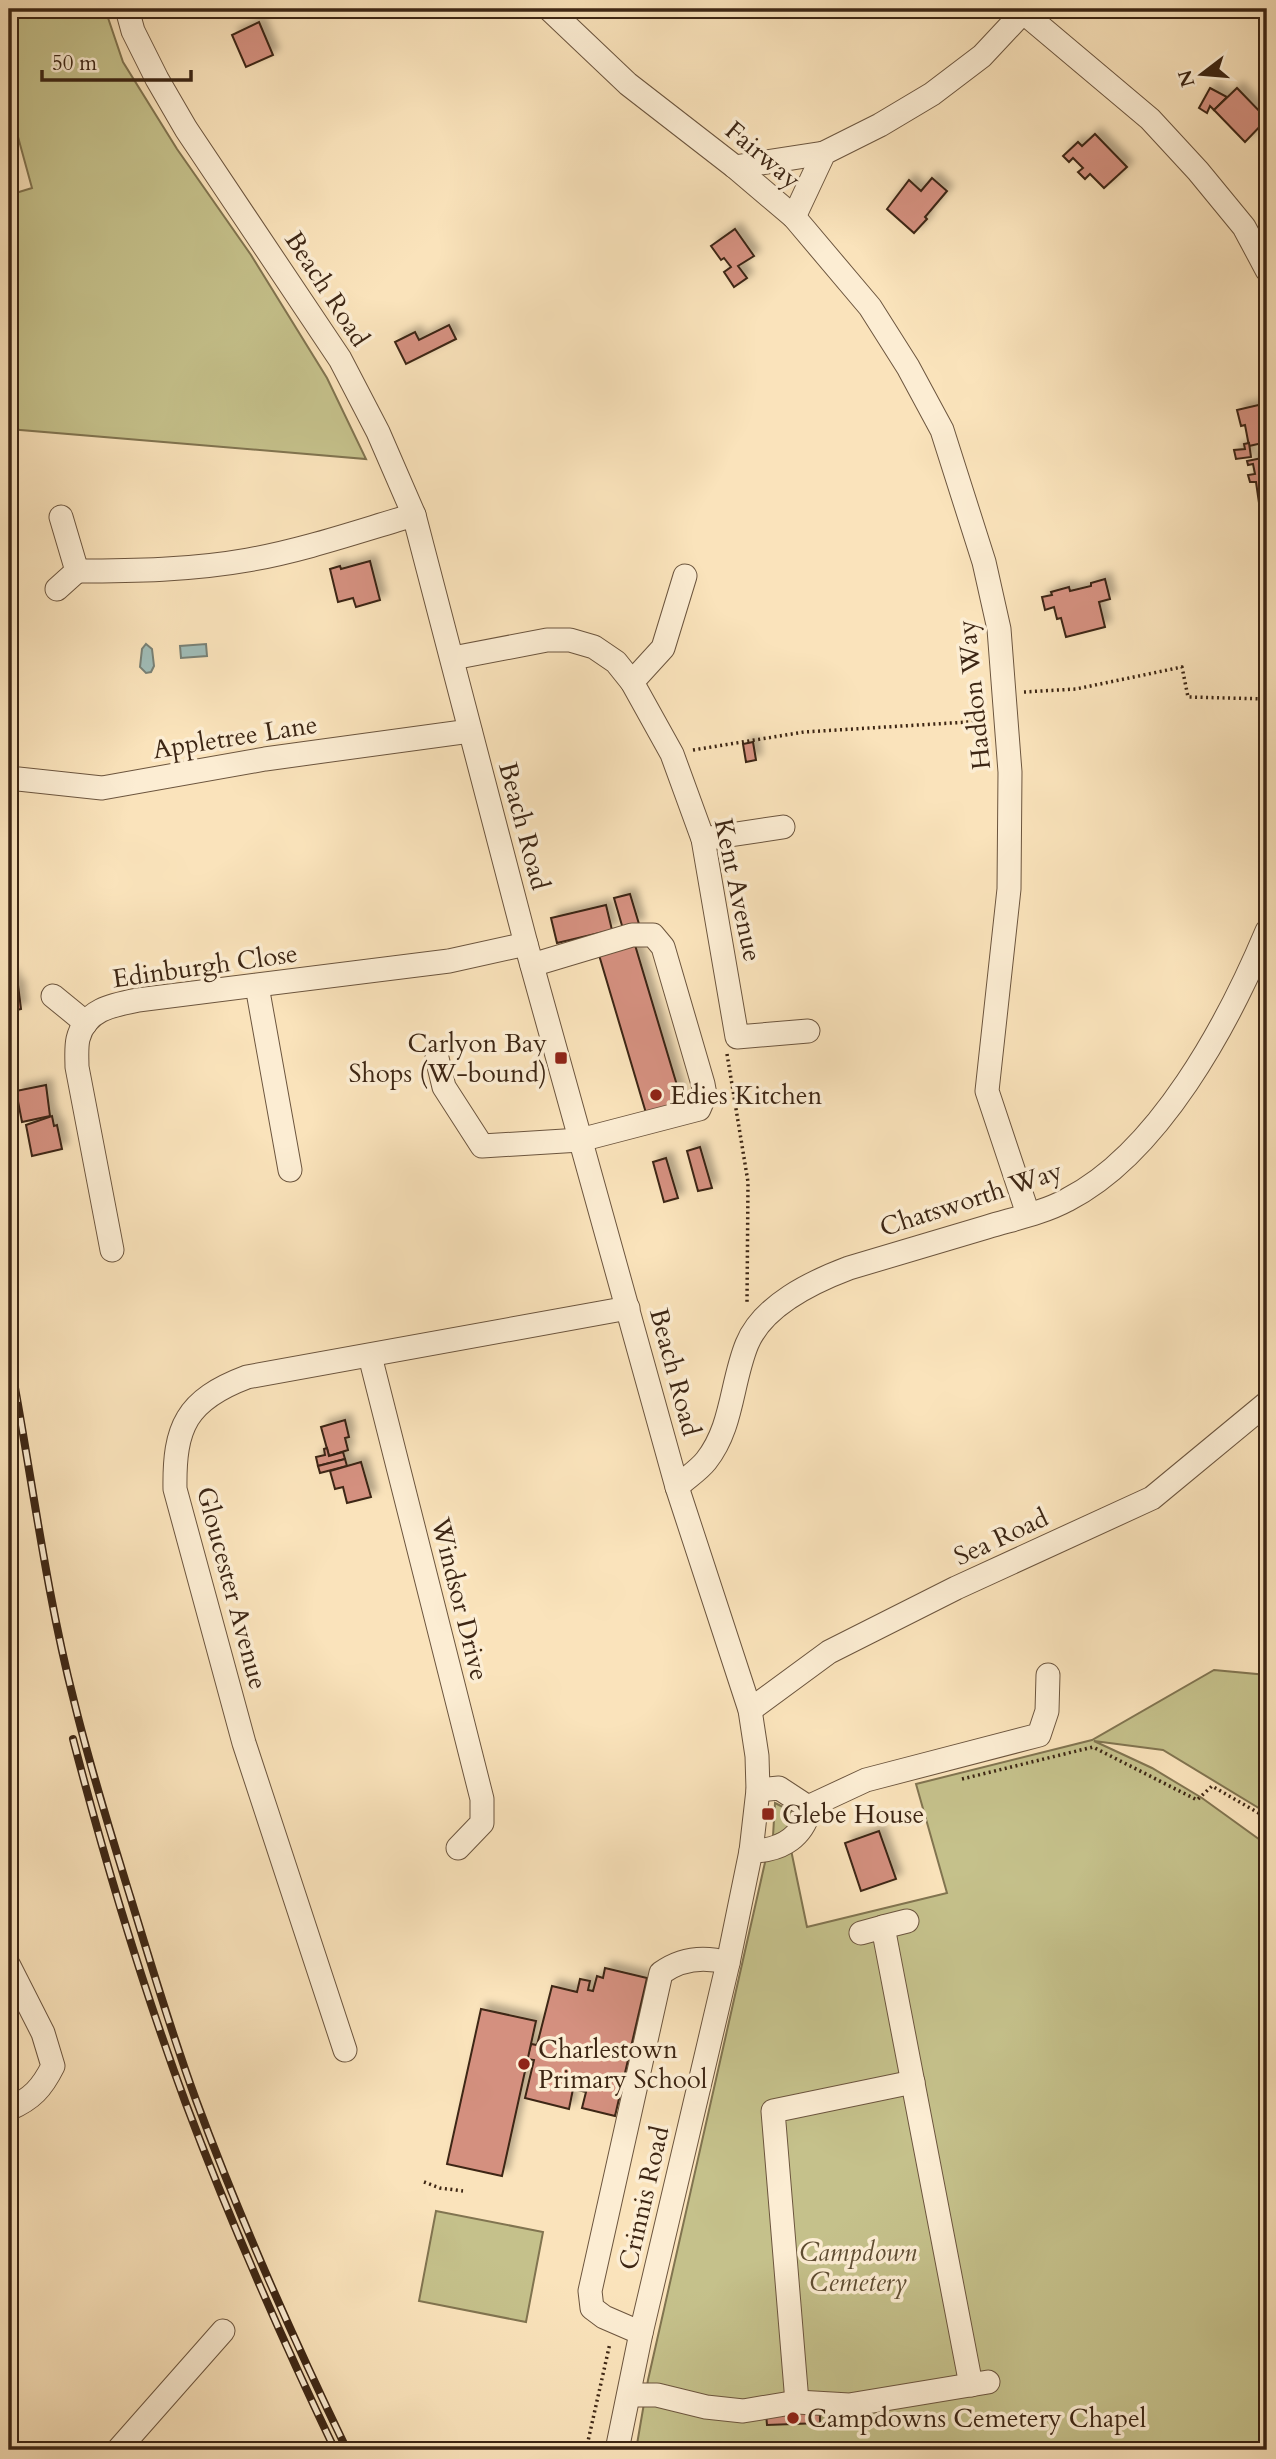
<svg xmlns="http://www.w3.org/2000/svg" width="1276" height="2459" viewBox="0 0 1276 2459" font-family="Cardo,serif">
<defs>
<filter id="shadow"><feDropShadow dx="6" dy="-6" stdDeviation="3.5" flood-color="#0004"/></filter>
</defs>
<rect width="100%" height="100%" fill="#fae3bb"/>
<filter id="stains"><feTurbulence type="fractalNoise" baseFrequency=".00286" numOctaves="4"/><feColorMatrix values="0 0 0 0 .2 0 0 0 0 .09 0 0 0 0 .02 0 0 0 .5 -.17"/></filter>
<radialGradient id="worn" r=".72"><stop offset=".6" stop-color="#630" stop-opacity="0"/><stop offset="1" stop-color="#630" stop-opacity=".3"/></radialGradient>
<g fill="#c5c18b" stroke="#817450" stroke-width="2">
<polygon points="9,9 105,9 123,62 177,149 251,255 327,378 366,459 9,429 9,195 32,188 9,104"/>
<polygon points="1214,1670 1267,1675 1267,1813 1163,1750 1094,1741 1152,1768 1202,1798 1267,1845 1267,2450 636,2450 648,2380 766,1858 790,1845 807,1927 947,1893 916,1784 1092,1740"/>
<polygon points="775,1803 791,1811 793,1824 787,1830 773,1836"/>
<polygon points="436,2211 543,2232 526,2322 419,2301"/>
</g>
<g fill="#a0bdb8" stroke="#788176" stroke-width="2">
<polygon points="146,644 152,649 154,666 151,672 146,673 140,667 142,649"/>
<polygon points="206,644 207,656 181,658 180,646"/>
</g>
<g fill="#d4907f" stroke="#3d2614" stroke-width="2" filter="url(#shadow)">
<polygon points="259,22 273,55 246,67 232,35"/>
<polygon points="1210,88 1227,97 1214,110 1210,106 1207,113 1199,108"/>
<polygon points="1237,88 1267,119 1245,142 1214,110"/>
<polygon points="1095,134 1127,167 1104,188 1090,174 1085,179 1078,172 1083,168 1073,158 1069,162 1063,156 1078,142 1082,146"/>
<polygon points="932,178 947,191 925,217 927,219 914,233 887,209 909,180 921,191"/>
<polygon points="735,229 754,256 738,266 747,278 734,287 724,272 731,267 724,258 721,260 711,246"/>
<polygon points="449,325 456,339 406,364 395,342 415,332 419,340"/>
<polygon points="1267,403 1267,442 1249,446 1245,425 1241,426 1237,410"/>
<polygon points="1249,443 1251,457 1236,459 1234,450 1245,449 1244,444"/>
<polygon points="1267,457 1267,502 1259,503 1256,482 1250,482 1248,475 1255,474 1253,464 1248,465 1247,461"/>
<polygon points="370,561 380,600 356,607 353,598 338,602 330,569 340,566 341,569"/>
<polygon points="1105,579 1110,599 1099,602 1105,627 1066,637 1061,618 1057,619 1054,607 1045,610 1042,597 1052,595 1051,592 1069,587 1070,591 1091,586 1091,583"/>
<polygon points="753,742 756,760 746,762 743,744"/>
<polygon points="630,894 639,924 623,929 614,898"/>
<polygon points="606,905 612,930 557,943 551,918"/>
<polygon points="635,945 682,1102 646,1113 599,955"/>
<polygon points="12,976 14,986 18,985 21,1009 9,1012 9,977"/>
<polygon points="46,1085 50,1116 22,1122 16,1091"/>
<polygon points="52,1116 54,1126 57,1125 62,1149 32,1156 26,1125"/>
<polygon points="700,1147 712,1188 698,1191 687,1151"/>
<polygon points="666,1158 678,1198 664,1202 653,1162"/>
<polygon points="345,1420 349,1437 345,1438 348,1450 329,1456 321,1427"/>
<polygon points="327,1448 329,1456 343,1452 345,1459 318,1466 316,1457 325,1455 324,1449"/>
<polygon points="345,1459 347,1466 320,1473 318,1466"/>
<polygon points="361,1462 371,1497 347,1503 343,1487 335,1489 330,1471"/>
<polygon points="879,1831 896,1879 861,1891 845,1843"/>
<polygon points="605,1968 647,1978 615,2116 582,2108 586,2092 573,2089 569,2109 525,2098 534,2060 527,2059 531,2044 537,2045 552,1986 577,1992 580,1979 590,1981 588,1990 593,1991 597,1976 603,1978"/>
<polygon points="481,2009 536,2021 502,2176 447,2164"/>
<polygon points="820,2412 820,2423 767,2425 766,2413"/>
</g>
<g fill="none" stroke-linecap="round" stroke-linejoin="round">
<g stroke="#6c553e" stroke-width="25">
<g id="minor">
<polyline points="127,9 133,31 157,79 186,129 340,359 378,432 414,515 526,944 677,1487 750,1710 757,1756 758,1790 751,1851 728,1963 641,2333 617,2450"/>
<polyline points="549,9 628,84 735,167 794,217 870,307 908,367 942,430 984,562 999,629 1010,772 1009,889 987,1091 1028,1214"/>
<polyline points="1023,12 1150,119 1198,171 1244,227 1267,270"/>
<polyline points="735,167 824,153"/>
<polyline points="794,217 824,153 880,125 932,94 982,56 1026,9"/>
<polyline points="61,517 77,571"/>
<path d="M77,571C134,571 192,570 248,560C305,550 359,531 414,515"/>
<polyline points="57,589 77,571"/>
<polyline points="453,658 547,640 570,640 594,647 616,662 632,682 672,754 703,839 737,1037 808,1031"/>
<polyline points="632,682 663,648 685,576"/>
<polyline points="9,778 102,788 265,759 470,731"/>
<polyline points="703,839 783,827"/>
<polyline points="257,986 290,1170"/>
<polyline points="53,996 86,1023"/>
<polyline points="437,1058 444,1087 482,1146 580,1140 699,1109 705,1095 703,1084 663,947 653,935 632,935 532,965"/>
<path d="M112,1250L77,1067C77,1059 76,1048 78,1039C85,1010 112,1005 138,1000L449,961L526,944"/>
<polyline points="370,1356 482,1799 482,1823 458,1848"/>
<path d="M677,1487C686,1478 698,1471 706,1461C733,1427 731,1383 747,1344C763,1305 812,1282 849,1268C895,1254 941,1241 987,1227C1013,1219 1043,1213 1067,1200C1159,1153 1228,1024 1267,931"/>
<polyline points="750,1710 829,1652 956,1588 1152,1498 1267,1403"/>
<polyline points="758,1790 779,1788 808,1807 866,1780 1039,1735 1047,1711 1048,1675"/>
<path d="M751,1851C778,1851 799,1840 808,1815"/>
<polyline points="907,1921 883,1927 971,2385"/>
<polyline points="861,1933 883,1927"/>
<path d="M9,1966L43,2033L53,2066C42,2088 32,2099 9,2109"/>
<path d="M345,2050L244,1743L175,1489C174,1427 186,1400 247,1377L628,1308"/>
<path d="M641,2333L604,2317L592,2308L590,2291L661,1973C682,1958 704,1956 728,1963"/>
<polyline points="629,2395 657,2395 706,2407 743,2411 797,2402 849,2405 988,2382"/>
<polyline points="797,2402 773,2111 913,2082"/>
<polyline points="118,2450 223,2331"/>
</g>
</g>
<g stroke="#3d2614" stroke-width="3.5" stroke-dasharray="2 3.5" stroke-linecap="butt">
<polyline points="1024,692 1076,689 1182,667 1188,697 1267,699"/>
<polyline points="693,750 804,732 984,721"/>
<polyline points="727,1054 748,1182 747,1303"/>
<polyline points="962,1779 1093,1747 1197,1800 1212,1786 1267,1818"/>
<polyline points="424,2182 440,2188 463,2191"/>
<polyline points="586,2450 610,2343"/>
</g>
<use href="#minor" stroke="#fcedd3" stroke-width="23"/>
<g stroke="#3d2614" stroke-width="8">
<g id="rail">
<path d="M9,1355C31,1470 45,1588 74,1701C90,1767 110,1831 130,1896C151,1964 171,2032 196,2100C240,2219 292,2336 347,2450"/>
<path d="M73,1739C105,1862 142,1985 186,2104C230,2221 281,2337 335,2450"/>
</g>
</g>
<use href="#rail" stroke="#fcedd3" stroke-width="5" stroke-dasharray="16" stroke-linecap="butt"/>
</g>
<g fill="#8f2418" stroke="#fcedd3" stroke-width="2.5">
<rect x="554" y="1051" width="14" height="14" rx="3.5"/>
<circle cx="656" cy="1095" r="7"/>
<rect x="761" y="1807" width="14" height="14" rx="3.5"/>
<circle cx="524" cy="2064" r="7"/>
<circle cx="793" cy="2418" r="7"/>
</g>
<g text-anchor="middle" dominant-baseline="central" stroke-width="7" stroke-linejoin="round" paint-order="stroke">
<g font-size="26" fill="#3d2614" stroke="#fcedd3">
<text transform="translate(763 155) rotate(40)">Fairway</text>
<text transform="translate(327 289) rotate(57)">Beach Road</text>
<text transform="translate(974 695) rotate(-96)">Haddon Way</text>
<text transform="translate(235 737) rotate(-9)">Appletree Lane</text>
<text transform="translate(524 826) rotate(75)">Beach Road</text>
<text transform="translate(738 890) rotate(78)">Kent Avenue</text>
<text transform="translate(205 966) rotate(-8)">Edinburgh Close</text>
<text transform="translate(971 1199) rotate(-18)">Chatsworth Way</text>
<text transform="translate(675 1372) rotate(75)">Beach Road</text>
<text transform="translate(1001 1537) rotate(-25)">Sea Road</text>
<text transform="translate(232 1588) rotate(75)">Gloucester Avenue</text>
<text transform="translate(460 1599) rotate(76)">Windsor Drive</text>
<text transform="translate(644 2198) rotate(-77)">Crinnis Road</text>
</g>
<g font-size="26" fill="#3d2614" stroke="#fcedd3" text-anchor="start">
<text x="547" y="1043" text-anchor="end">Carlyon Bay<tspan x="547" dy="30">Shops (W-bound)</tspan></text>
<text x="670" y="1095">Edies Kitchen</text>
<text x="782" y="1814">Glebe House</text>
<text x="538" y="2049">Charlestown<tspan x="538" dy="30">Primary School</tspan></text>
<text x="807" y="2418">Campdowns Cemetery Chapel</text>
</g>
<g font-size="26" font-style="italic" fill="#5f4d32" stroke="#fcedd3">
<text x="858" y="2252">Campdown<tspan x="858" dy="30">Cemetery</tspan></text>
</g>
</g>
<rect width="1276" height="2459" fill="none" stroke="#fae3bb" stroke-width="35"/>
<rect x="10" y="10" width="1255" height="2438" fill="none" stroke="#3d2614" stroke-width="3.5"/>
<rect x="18" y="18" width="1241" height="2424" fill="none" stroke="#3d2614" stroke-width="2"/>
<g transform="translate(1202 74) rotate(254)" stroke="#fcedd3" stroke-width="5" paint-order="stroke">
<path d="M0-5L12 26L0 18L-12 26Z" fill="#3d2614"/>
<text y="-10" font-size="19" font-weight="bold" text-anchor="middle" fill="#3d2614">N</text>
</g>
<path d="M42 70v10h149v-10" fill="none" stroke="#3d2614" stroke-width="3.5"/>
<text x="52" y="70" font-size="21" fill="#3d2614" stroke="#fcedd3" stroke-width="5" paint-order="stroke">50 m</text>
<rect width="100%" height="100%" filter="url(#stains)"/>
<rect width="100%" height="100%" fill="url(#worn)"/>
</svg>
